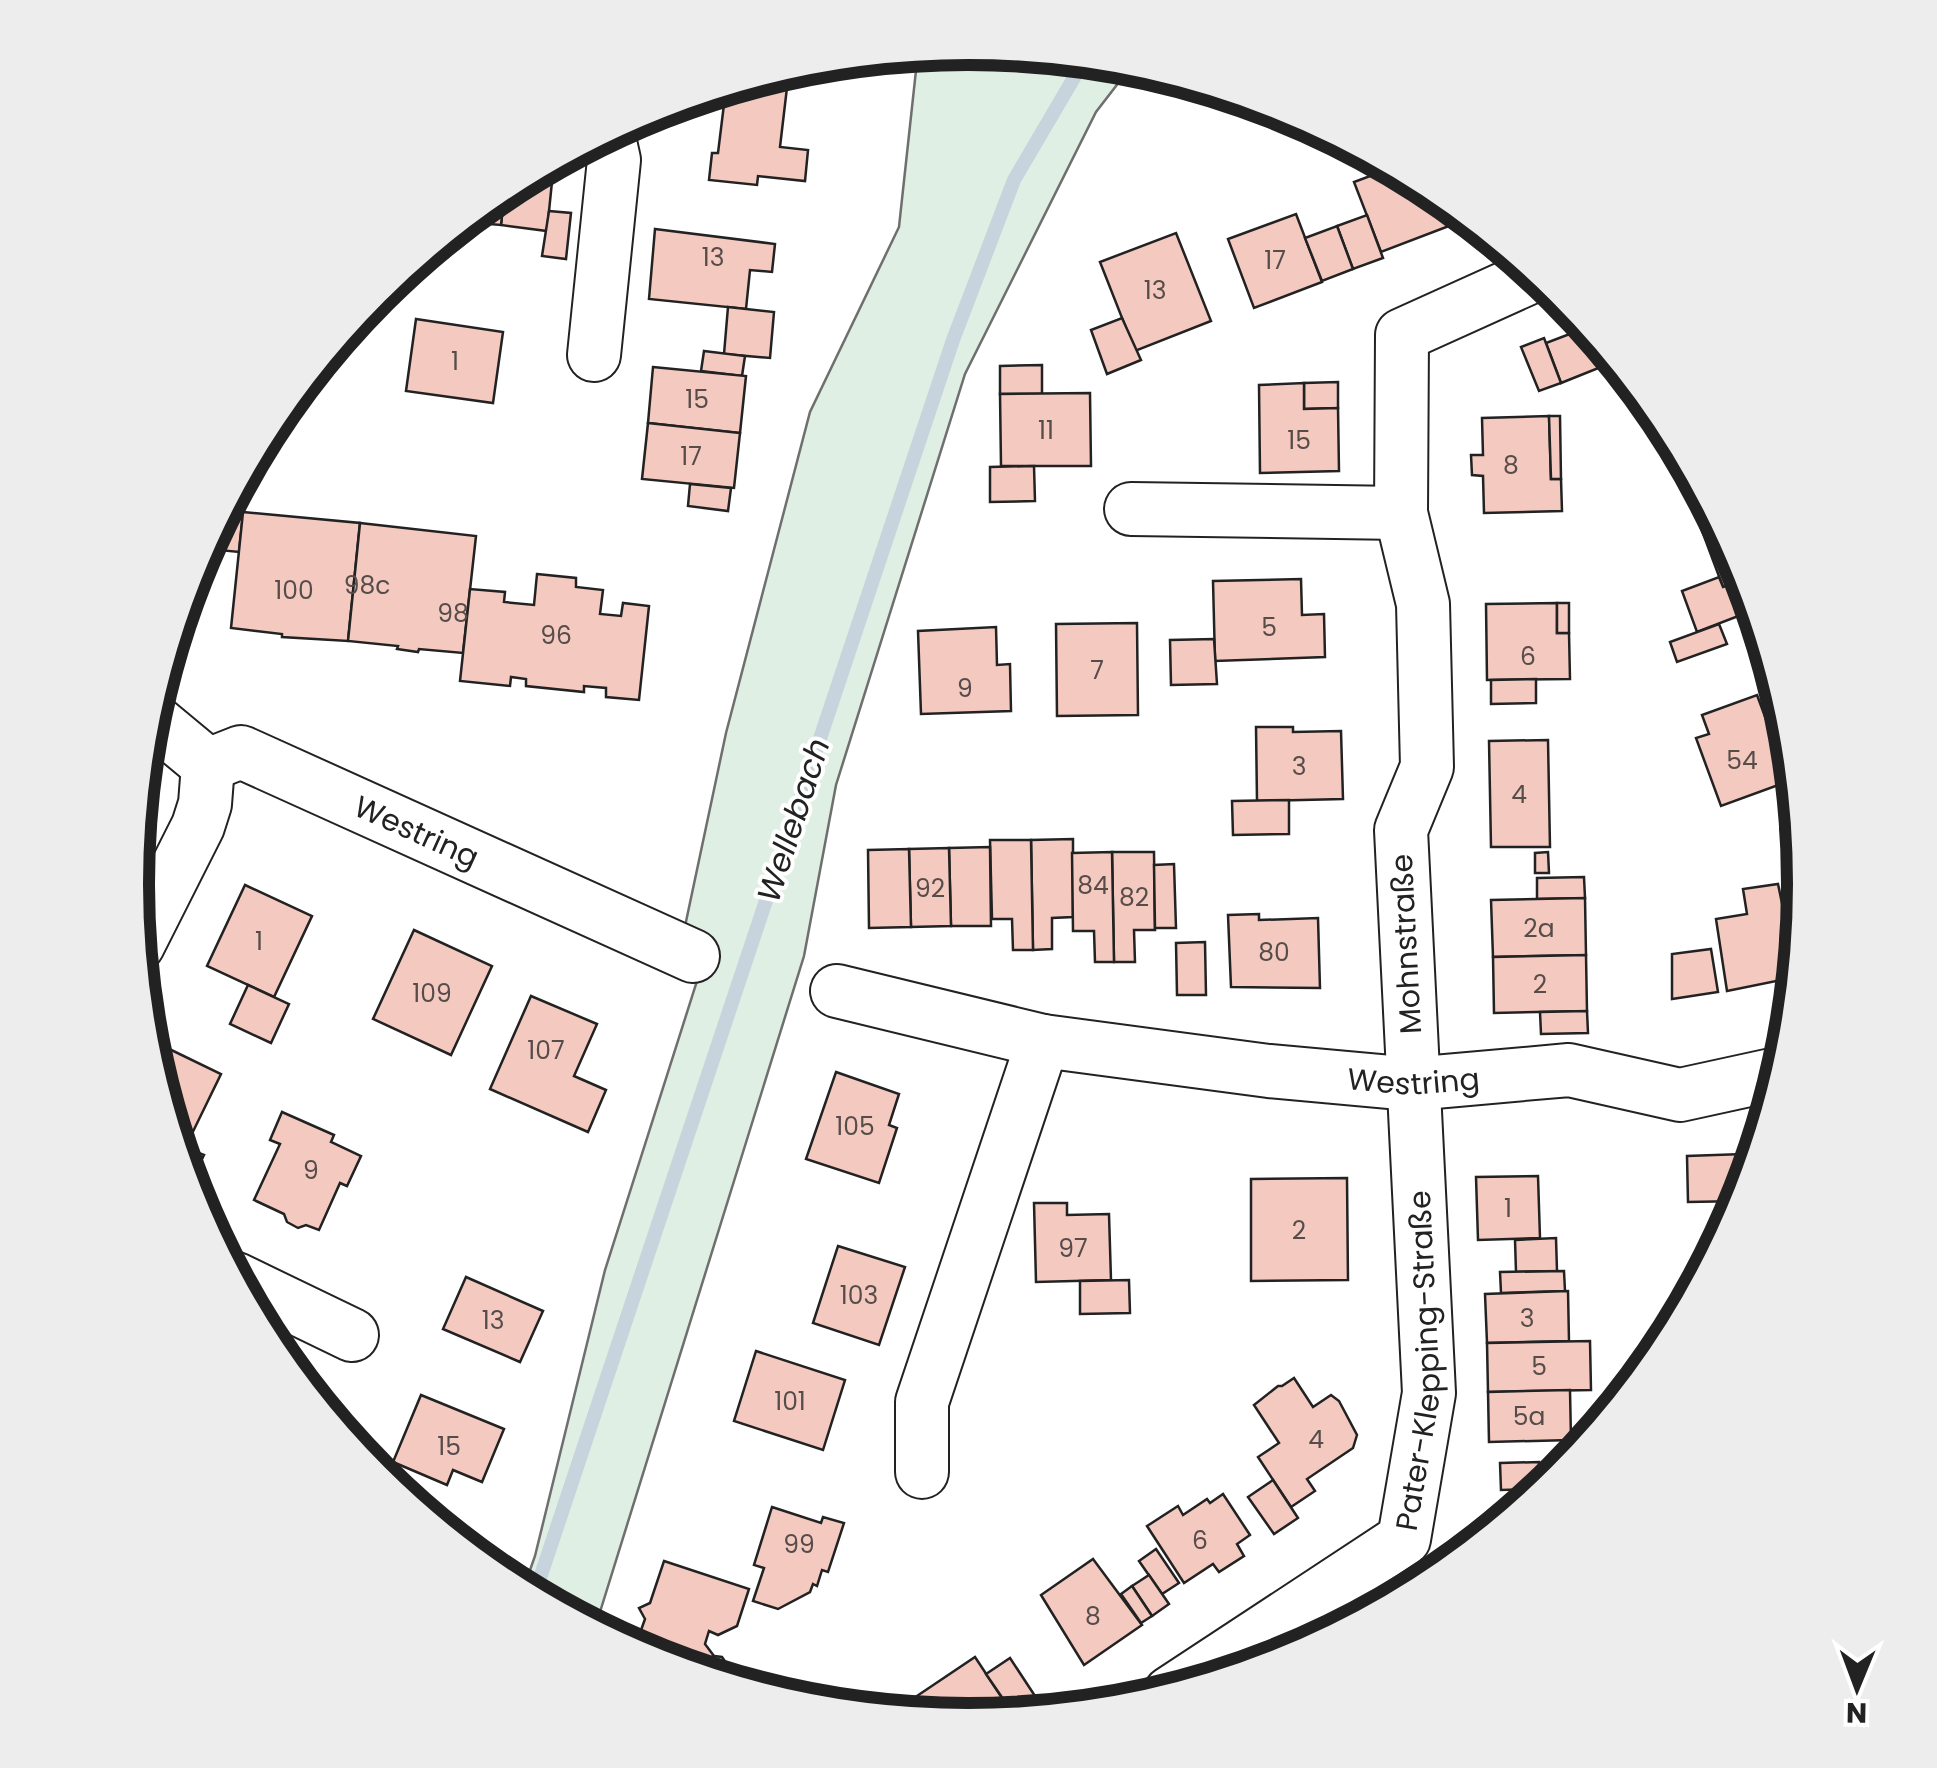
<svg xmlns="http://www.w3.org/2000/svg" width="1937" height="1768" viewBox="0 0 1937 1768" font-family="Poppins,sans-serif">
<rect width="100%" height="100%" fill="#fff"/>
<polygon fill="#e0efe3" stroke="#6f6f6f" stroke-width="2.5" points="969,48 1133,64 1096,112 965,374 836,785 804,956 595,1628 523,1590 535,1556 605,1270 697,981 677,964 726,733 810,412 899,227 918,52"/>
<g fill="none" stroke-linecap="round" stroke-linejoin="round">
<polyline stroke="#c7d3dd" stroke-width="14" points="534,1596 953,340 1014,180 1085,59"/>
</g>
<g fill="#f3c9c0" stroke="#222" stroke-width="2.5">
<polygon points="765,76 788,79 780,147 808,150 805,181 758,176 757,185 709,180 712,153 718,153 726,88"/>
<polygon points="554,162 547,231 501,225 505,188"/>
<polygon points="1394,167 1436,190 1449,226 1381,252 1354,182"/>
<polygon points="505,188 501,225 463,222 504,188"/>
<polygon points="549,211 571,213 566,259 542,256"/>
<polygon points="1296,214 1322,282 1254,308 1228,239"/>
<polygon points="1367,215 1383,258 1353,269 1337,226"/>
<polygon points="1337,226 1353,269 1322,281 1305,238"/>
<polygon points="456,227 455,246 436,244"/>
<polygon points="1480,227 1505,248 1490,254"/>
<polygon points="655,229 775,244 772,272 750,270 746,309 649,299"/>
<polygon points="1176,233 1211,321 1135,351 1100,262"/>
<polygon points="728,307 774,312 770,358 724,354"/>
<polygon points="1122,318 1141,360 1107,374 1091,330"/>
<polygon points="416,319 503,332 493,403 406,391"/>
<polygon points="1588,327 1616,361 1561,383 1546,343"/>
<polygon points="1544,338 1561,383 1539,391 1521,347"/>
<polygon points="704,351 745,356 742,376 701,371"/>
<polygon points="1042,365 1042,394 1000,394 1000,366"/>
<polygon points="653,367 746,376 740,433 648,423"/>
<polygon points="1338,382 1338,408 1304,409 1304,383"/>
<polygon points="1304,383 1304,409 1338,408 1339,471 1260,473 1259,385"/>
<polygon points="1090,393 1091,466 1001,466 1000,394"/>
<polygon points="1549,416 1551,479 1561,479 1562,511 1484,513 1483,476 1472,475 1471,455 1483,455 1482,418"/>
<polygon points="1549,416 1560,416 1561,479 1551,479"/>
<polygon points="648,423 740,433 734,488 642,479"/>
<polygon points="248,466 239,552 209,549 208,554 202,553"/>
<polygon points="1034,466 1035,501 990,502 990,467"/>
<polygon points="690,484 731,488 728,511 688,506"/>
<polygon points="1711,506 1746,578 1723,587 1695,512"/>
<polygon points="243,512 360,523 348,641 282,637 282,634 231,628"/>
<polygon points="360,523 476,536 463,653 419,649 418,652 397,649 398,646 348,641"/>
<polygon points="537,574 576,578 576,587 603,590 600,614 621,616 623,603 649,606 639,700 606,697 606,688 584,686 584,692 526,686 526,679 511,677 510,686 460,681 470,589 505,592 504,602 534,605"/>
<polygon points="1719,577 1723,587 1729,585 1741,615 1697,632 1682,591"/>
<polygon points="1301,579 1302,615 1324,614 1325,657 1215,661 1213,581"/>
<polygon points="1557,603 1557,633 1569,633 1570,679 1487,680 1486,604"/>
<rect x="1557" y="603" width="12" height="30"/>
<polygon points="1137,623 1138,715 1057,716 1056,624"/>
<polygon points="1719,624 1727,644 1677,662 1670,642"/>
<polygon points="996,627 997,665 1010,664 1011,711 921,714 918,631"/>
<polygon points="1214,639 1217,684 1171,685 1170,640"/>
<polygon points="1536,679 1536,703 1491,704 1491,680"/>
<polygon points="1757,695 1789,781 1721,806 1696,738 1709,734 1702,715"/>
<polygon points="1256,727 1293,727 1293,732 1341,731 1343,799 1257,801"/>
<polygon points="1548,740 1550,847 1491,847 1489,741"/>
<polygon points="1289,800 1289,834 1233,835 1232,801"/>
<polygon points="1073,839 1073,917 1052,918 1052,949 1033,950 1031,840"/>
<polygon points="990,840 1031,840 1033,950 1013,950 1012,919 992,919"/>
<polygon points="990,847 991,926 951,926 949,848"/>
<polygon points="949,848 951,926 911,927 909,849"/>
<polygon points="909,849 911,927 869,928 868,850"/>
<polygon points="1112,852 1154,852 1155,930 1134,930 1135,962 1114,962"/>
<polygon points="1112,852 1114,962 1095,962 1094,931 1073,931 1072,853"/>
<polygon points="1548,852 1549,873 1535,873 1535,853"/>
<polygon points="1174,864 1176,928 1155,928 1154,865"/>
<polygon points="1584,877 1585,898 1537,899 1537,878"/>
<polygon points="1778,884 1783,908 1803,905 1796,977 1727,991 1716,919 1747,914 1743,889"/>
<polygon points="245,885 312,916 274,997 207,966"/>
<polygon points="1585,898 1586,955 1493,957 1491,900"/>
<polygon points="1259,914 1259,920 1318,918 1320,988 1231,987 1228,915"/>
<polygon points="414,930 492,966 451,1055 373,1019"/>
<polygon points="1205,942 1206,995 1177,995 1176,943"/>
<polygon points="1711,949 1718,992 1672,999 1672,954"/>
<polygon points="1586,955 1587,1011 1494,1013 1493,957"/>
<polygon points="248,985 289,1004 271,1043 230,1024"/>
<polygon points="531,996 597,1024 574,1076 606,1090 588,1132 490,1089"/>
<polygon points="1587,1011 1588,1033 1541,1034 1540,1012"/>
<polygon points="161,1045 221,1074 185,1148 178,1145 153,1062"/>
<polygon points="836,1072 899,1094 889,1125 897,1128 879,1183 806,1159"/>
<polygon points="282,1112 334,1135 331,1142 361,1156 347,1186 340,1183 319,1230 306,1225 298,1228 287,1222 284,1214 254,1200 280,1144 270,1140"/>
<polygon points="178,1145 204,1155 190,1184"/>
<polygon points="1742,1147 1759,1147 1744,1196 1743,1154"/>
<polygon points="1743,1154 1742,1201 1688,1202 1687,1156"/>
<polygon points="1538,1176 1540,1238 1478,1240 1476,1177"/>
<polygon points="1347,1178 1348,1280 1251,1281 1251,1179"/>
<polygon points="1034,1203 1067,1203 1067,1215 1109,1214 1111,1280 1036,1282"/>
<polygon points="1556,1238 1557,1271 1516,1272 1515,1240"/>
<polygon points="838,1246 905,1267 879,1345 813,1323"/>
<polygon points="1564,1271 1565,1291 1501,1293 1500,1272"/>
<polygon points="466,1277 543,1311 520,1362 443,1329"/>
<polygon points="1129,1280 1130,1313 1080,1314 1080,1281"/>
<polygon points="1568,1291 1569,1341 1487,1343 1485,1294"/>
<polygon points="1590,1341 1591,1390 1488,1392 1487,1343"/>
<polygon points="756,1351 845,1380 823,1450 734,1421"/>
<polygon points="1294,1378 1313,1407 1331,1395 1339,1401 1357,1435 1353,1448 1307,1479 1315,1491 1291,1507 1258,1457 1279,1443 1254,1405 1278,1386 1282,1386"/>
<polygon points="1570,1390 1571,1440 1489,1442 1488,1392"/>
<polygon points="421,1395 504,1429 482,1482 453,1470 447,1485 393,1462"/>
<polygon points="1539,1462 1539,1489 1501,1490 1500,1463"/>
<polygon points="1273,1480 1298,1518 1274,1534 1248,1497"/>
<polygon points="1223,1494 1250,1535 1237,1544 1244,1556 1219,1572 1213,1564 1184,1583 1147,1526 1178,1506 1183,1515 1207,1499 1210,1503"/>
<polygon points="772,1507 821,1523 823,1517 844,1523 828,1572 822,1570 817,1586 813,1584 810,1592 778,1609 753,1601 764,1568 754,1565"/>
<polygon points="1156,1549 1179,1583 1162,1594 1139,1561"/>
<polygon points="1093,1559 1142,1625 1084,1665 1041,1595"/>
<polygon points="664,1561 749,1589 737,1626 718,1635 709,1631 705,1644 714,1656 693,1666 635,1647 645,1619 639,1608 650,1603"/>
<polygon points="1149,1575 1169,1604 1152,1616 1132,1586"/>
<polygon points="1132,1586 1152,1616 1141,1623 1121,1594"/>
<polygon points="714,1656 722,1657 741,1685 678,1666 680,1661 693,1666"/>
<polygon points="975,1657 1012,1713 968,1720 908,1715 902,1706"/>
<polygon points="1010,1658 1035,1696 1012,1712 986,1674"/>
</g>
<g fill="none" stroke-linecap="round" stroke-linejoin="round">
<g stroke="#222" stroke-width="56">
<g id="minor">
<polyline points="594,355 614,160 608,133"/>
<polyline points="1131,509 1401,513"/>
<path id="s1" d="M149,716L208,765L241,752L693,956"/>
<polyline points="138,945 198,826 205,804 208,765"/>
<path id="s2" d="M837,991L1043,1041L1269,1071L1412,1084L1569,1070L1680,1095L1781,1073"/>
<polyline points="236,1279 352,1335"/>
<polyline points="922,1472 922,1402 1043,1041"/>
<path id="s3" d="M1170,1693L1404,1539L1429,1393L1401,830L1427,767L1423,604L1401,513L1402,335L1537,274"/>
</g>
</g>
<use href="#minor" stroke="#fff" stroke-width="52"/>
</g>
<g text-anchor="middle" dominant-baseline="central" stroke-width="8" stroke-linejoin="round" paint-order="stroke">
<g font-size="25" fill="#564c4a">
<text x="713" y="257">13</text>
<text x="1275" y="260">17</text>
<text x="1155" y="290">13</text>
<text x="455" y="361">1</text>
<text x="697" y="399">15</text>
<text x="1046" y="430">11</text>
<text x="1299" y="440">15</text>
<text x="691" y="456">17</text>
<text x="1511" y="465">8</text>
<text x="367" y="585">98c</text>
<text x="294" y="590">100</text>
<text x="453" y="613">98</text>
<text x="1269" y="627">5</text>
<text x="556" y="635">96</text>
<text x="1528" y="656">6</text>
<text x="1097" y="670">7</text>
<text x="965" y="688">9</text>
<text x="1742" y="760">54</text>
<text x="1299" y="766">3</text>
<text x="1519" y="794">4</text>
<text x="1093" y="885">84</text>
<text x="930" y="888">92</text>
<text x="1134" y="897">82</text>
<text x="1539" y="928">2a</text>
<text x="259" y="941">1</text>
<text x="1274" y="952">80</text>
<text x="1540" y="984">2</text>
<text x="432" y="993">109</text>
<text x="546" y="1050">107</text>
<text x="855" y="1126">105</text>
<text x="311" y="1170">9</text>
<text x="1508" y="1208">1</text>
<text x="1299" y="1230">2</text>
<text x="1073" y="1248">97</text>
<text x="859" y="1295">103</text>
<text x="1527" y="1318">3</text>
<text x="493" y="1320">13</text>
<text x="1539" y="1366">5</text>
<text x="790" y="1401">101</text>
<text x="1529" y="1416">5a</text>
<text x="1316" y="1439">4</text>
<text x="449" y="1446">15</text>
<text x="1200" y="1540">6</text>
<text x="799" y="1544">99</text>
<text x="1093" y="1616">8</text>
</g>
<g font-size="30" fill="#222" stroke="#fff">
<text stroke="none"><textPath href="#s1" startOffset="305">Westring</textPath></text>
<text transform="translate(1406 944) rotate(-93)">Mohnstraße</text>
<text stroke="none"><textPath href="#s2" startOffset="585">Westring</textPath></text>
<text stroke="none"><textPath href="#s3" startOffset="460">Pater-Klepping-Straße</textPath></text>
</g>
<g font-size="32" font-style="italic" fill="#222" stroke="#fff">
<text transform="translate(793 820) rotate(-72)">Wellebach</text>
</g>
</g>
<path d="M0 0H1937V1768H0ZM149 884a819 819 0 1 1 1638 0a819 819 0 1 1-1638 0Z" fill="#ededed" fill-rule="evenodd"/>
<path fill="none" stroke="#222" stroke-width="12" d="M149 884a819 819 0 1 1 1638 0a819 819 0 1 1-1638 0Z"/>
<g transform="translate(1857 1688) rotate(181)" stroke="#ffffff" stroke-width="8" paint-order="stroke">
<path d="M0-8L18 38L0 25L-18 38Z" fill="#222222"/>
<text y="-15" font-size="28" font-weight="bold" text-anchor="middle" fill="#222222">N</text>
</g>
</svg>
